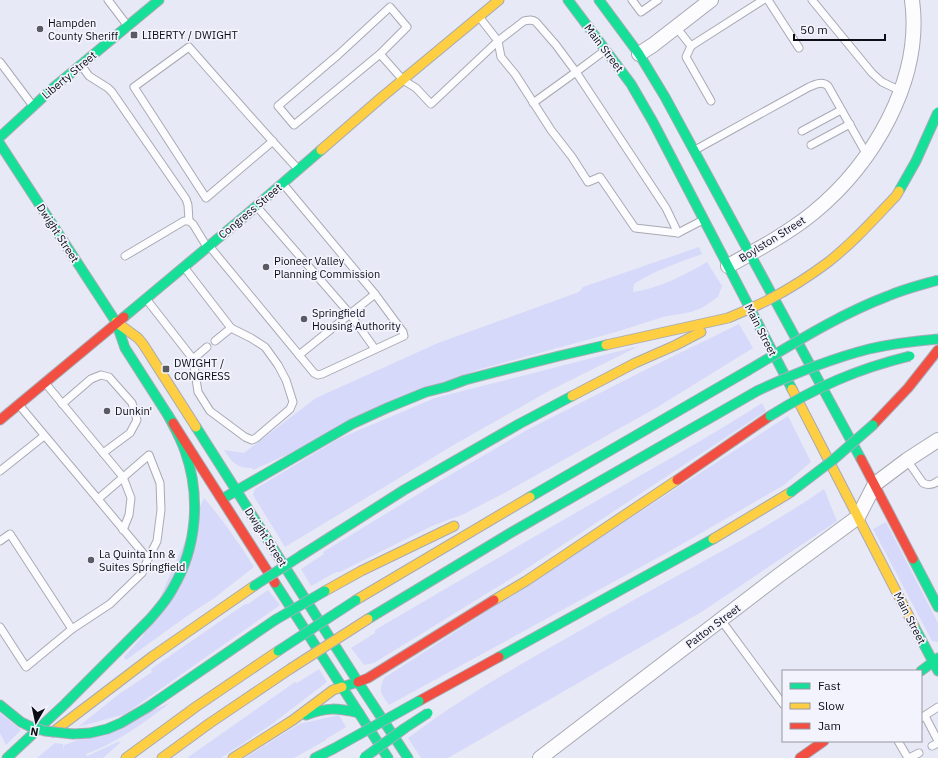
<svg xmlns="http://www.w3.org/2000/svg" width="938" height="758" viewBox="0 0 938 758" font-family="'IBM Plex Sans',sans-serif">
<rect width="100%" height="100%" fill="#e8e9f6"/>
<g fill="#d6d9f9">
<path d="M699,247L702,254C678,263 655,270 634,284L633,292C660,288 683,276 707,262L722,286L718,297L702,308L691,312L663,317L616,332L477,370L253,470L252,468C236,468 232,462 224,450L244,453L316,398L438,343L579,292L583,287Z"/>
<polygon points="739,324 753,348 656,408 508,491 464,514 432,526 340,572 336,572 311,586 301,569 324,554 323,552 438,482 527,430 649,368"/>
<polygon points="639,346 549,391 457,443 285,547 253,495 255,489 338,439 435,398"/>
<path d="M762,403L766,411L520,573L374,663L364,665L351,648L375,633V630C452,585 528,540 605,496C658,465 711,436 762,403Z"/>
<path d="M788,416L811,462L784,485L670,551L389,705C381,693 378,692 384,678Z"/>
<path d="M824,489L837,521L703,611L448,758H421L408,738C458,700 512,669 567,638C610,613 653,589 697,565C740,541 784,517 824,489Z"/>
<path d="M204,498C223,520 239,543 254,567L213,599L194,611L126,660L124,657L143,636Z"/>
<polygon points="886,522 938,623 938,642 932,641 873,529"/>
<polygon points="268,590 280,605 125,714 78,727 119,694 152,672 151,669 245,604 248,604"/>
<polygon points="319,669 327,682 272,724 221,758 187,758 295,682 297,683"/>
<path d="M170,703C143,723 119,742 86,754L87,756L118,742H121L103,758H37L55,743L63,744L64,752V745L70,743Z"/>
<polygon points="0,713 21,730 6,745 0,733"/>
<polygon points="339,715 346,727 326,739 326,740 294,758 245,758 299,724"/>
</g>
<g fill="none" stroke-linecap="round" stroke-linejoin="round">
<g stroke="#a8aab3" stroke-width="9">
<g id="lane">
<polyline points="108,0 127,25"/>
<polyline points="632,0 641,12 658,0"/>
<polyline points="768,0 799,48"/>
<polyline points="812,0 872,73 882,82 901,91"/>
<polygon points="390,7 407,27 380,54 294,125 278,106 338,55"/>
<polyline points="480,18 498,41 501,57 515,74 551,130 572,157 588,182 600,177 635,228 678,233 701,221"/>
<polyline points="676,27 691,46 686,57 711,101"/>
<polyline points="691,46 763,0"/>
<path d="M380,54L403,80L416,88L431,104L498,41L524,21C529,20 532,19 536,22L556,45L576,72L666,208L678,233"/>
<polyline points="0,62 33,106"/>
<polyline points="81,65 89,76 108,88 112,92 186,199 188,205 189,221"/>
<polyline points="533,103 576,72 604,51"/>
<polyline points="802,131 841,110"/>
<path d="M273,141L206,198L134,87L189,47C225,88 260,128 297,168"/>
<polyline points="811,145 850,124"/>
<path d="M695,150L809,87C816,84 822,81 828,86L867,155"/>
<polyline points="258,208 350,314 375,294 284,185"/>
<polyline points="210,247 314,373 318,375 322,374 404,336 403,332 375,294"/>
<polyline points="125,256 184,221 189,221 193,224 207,247"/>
<polyline points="147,300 193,359 198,392 210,411 245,437 252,440 256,438 290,409 293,402 286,380 278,365 265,347 251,338 231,328 184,267"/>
<polyline points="215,341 231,328"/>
<polyline points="299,355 350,314 375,349"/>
<polyline points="193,359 207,347"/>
<polyline points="46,384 123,477 131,498 129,515 123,530"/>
<polyline points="62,404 91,379 101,375 109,377 132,403 137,420 130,433 103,453"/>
<polyline points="20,406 148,559 157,541 161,510 160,483 149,455 98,499"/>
<path d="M907,460L923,483C929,486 933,485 938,481"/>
<polyline points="0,471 44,436"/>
<polyline points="0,541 10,534 72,629 26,667 0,627"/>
<polyline points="721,620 783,704"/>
<polyline points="72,629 110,604 142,573 148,559"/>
<polyline points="925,716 938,741"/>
<polyline points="921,718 938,707"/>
<polyline points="898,741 908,758"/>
<polyline points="932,746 938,743"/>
<polyline points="909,758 919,753"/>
</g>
</g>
<g stroke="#a8aab3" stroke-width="16">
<g id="street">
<polyline points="639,54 653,45 711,0"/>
<path d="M728,266C757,250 787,234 813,213C873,164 923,80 912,0"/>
<polyline points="540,758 778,576 858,517 875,484 907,460 938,440"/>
</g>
</g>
<g stroke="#a8aab3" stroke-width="11">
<g id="fast">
<polyline points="568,0 631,84 653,122 792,389"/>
<polyline points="599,0 639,54 665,97 861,459"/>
<polyline points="0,137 53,88 159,0"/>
<polyline points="0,144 116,322 125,348 173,423"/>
<polyline points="124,317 246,215 321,150"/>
<polyline points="196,427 358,682 342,687 275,583"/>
<polyline points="530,497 747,371"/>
<polyline points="222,499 352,424 387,408 426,392 446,387 465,380 488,374 559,356 606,345"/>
<polyline points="302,555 404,490 519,424 572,396"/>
<polyline points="913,559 938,607"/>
<polyline points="368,619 512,532 757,391"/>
<polyline points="914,626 938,671"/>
<polyline points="499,657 713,539"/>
<polyline points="921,671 938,658"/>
<polyline points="358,682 408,758"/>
<polyline points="342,687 388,758"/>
<polyline points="0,705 21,722 29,726"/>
<path d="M306,715C327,707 337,708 359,713"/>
<polyline points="73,734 90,733 107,729 121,723 148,707 275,620"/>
<path d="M7,758L65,704L149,620C158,610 167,600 173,588C197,547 201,496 185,451C181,439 174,427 168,415"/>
<polyline points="315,758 333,749"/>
</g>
</g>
<g stroke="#a8aab3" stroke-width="11">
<g id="slow">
<polyline points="321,150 382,97 499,0"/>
<polyline points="116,322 138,338 143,344 196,427"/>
<polyline points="606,345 728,318"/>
<polyline points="792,389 914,626"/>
<polyline points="572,396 635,363 676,345 701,332"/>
<polyline points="713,539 791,492"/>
<polyline points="325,591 361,571 454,526"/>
<polyline points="356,600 530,497"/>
<polyline points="494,600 526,581 677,480"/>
<polyline points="53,732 153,656 254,586"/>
<polyline points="126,758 197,706 278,651"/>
<polyline points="162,758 210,723 290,669"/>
<polyline points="233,758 293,720 333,690 342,687"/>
</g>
</g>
<g stroke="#a8aab3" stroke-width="11">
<g id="jam">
<polyline points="0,420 124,317"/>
<polyline points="173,423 275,583"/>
<polyline points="873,425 908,388 938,350"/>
<polyline points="861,459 913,559"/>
<polyline points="677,480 770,416"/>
<polyline points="358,682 368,678 494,600"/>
<polyline points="419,701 499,657"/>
<polyline points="800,758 824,741"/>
</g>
</g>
<use href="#lane" stroke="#fcfcfe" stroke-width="7"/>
<use href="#street" stroke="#fcfcfe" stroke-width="14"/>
<use href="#fast" stroke="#16e098" stroke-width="9"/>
<use href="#slow" stroke="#ffcf43" stroke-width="9"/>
<use href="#jam" stroke="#f24e42" stroke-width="9"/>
<g stroke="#a9aabc" stroke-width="11" stroke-linecap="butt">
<g id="fast-bridge">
<polyline points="899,191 916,161 938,112"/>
<path d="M747,371C793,344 838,315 888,296C904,289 921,285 938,280"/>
<path d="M757,391C793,374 830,359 869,349C891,344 915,341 938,339"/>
<path d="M770,416C816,387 857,369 910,356"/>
<polyline points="791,492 833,460 873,425"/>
<polyline points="254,586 302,555"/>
<polyline points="275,620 325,591"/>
<polyline points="278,651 356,600"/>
<polyline points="29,726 45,731 73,734"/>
<polyline points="333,749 419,701"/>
<polyline points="364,758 405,728 428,713"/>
</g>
</g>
<g stroke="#a9aabc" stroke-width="11" stroke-linecap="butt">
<g id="slow-bridge">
<path d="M728,318C742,312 757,306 770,299C789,289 811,275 827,263C853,243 874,219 896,196L899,191"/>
<polyline points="290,669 368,619"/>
</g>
</g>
<use href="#fast-bridge" stroke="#16e098" stroke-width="9"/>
<use href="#slow-bridge" stroke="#ffcf43" stroke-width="9"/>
</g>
<g fill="#595a64" stroke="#f2f3fd" stroke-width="1.5">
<circle cx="40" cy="29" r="4"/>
<rect x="130" y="31" width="8" height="8" rx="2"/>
<circle cx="266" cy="267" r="4"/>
<circle cx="304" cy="319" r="4"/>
<rect x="162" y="365" width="8" height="8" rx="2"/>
<circle cx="107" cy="411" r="4"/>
<circle cx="91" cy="560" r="4"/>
</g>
<g text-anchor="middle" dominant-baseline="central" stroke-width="3.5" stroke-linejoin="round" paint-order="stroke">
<g font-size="11" fill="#0c0d15" stroke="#f2f3fd" text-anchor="start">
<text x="48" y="23">Hampden<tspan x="48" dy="13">County Sheriff</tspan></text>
<text x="142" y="35">LIBERTY / DWIGHT</text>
<text x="274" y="261">Pioneer Valley<tspan x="274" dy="13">Planning Commission</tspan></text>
<text x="312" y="313">Springfield<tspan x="312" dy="13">Housing Authority</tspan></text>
<text x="174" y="363">DWIGHT /<tspan x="174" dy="13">CONGRESS</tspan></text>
<text x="115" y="411">Dunkin'</text>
<text x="99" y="554">La Quinta Inn &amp;<tspan x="99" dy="13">Suites Springfield</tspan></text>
</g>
<g font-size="11" fill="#0c0d15" stroke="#f2f3fd">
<text transform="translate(604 48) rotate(53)">Main Street</text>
<text transform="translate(69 75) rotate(-40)">Liberty Street</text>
<text transform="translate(250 211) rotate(-40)">Congress Street</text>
<text transform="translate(58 233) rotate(57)">Dwight Street</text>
<text transform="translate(772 239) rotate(-32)">Boylston Street</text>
<text transform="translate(761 330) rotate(63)">Main Street</text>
<text transform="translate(266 537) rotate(57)">Dwight Street</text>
<text transform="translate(910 618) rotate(63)">Main Street</text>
<text transform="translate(713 626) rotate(-37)">Patton Street</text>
</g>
</g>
<rect x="782" y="670" width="140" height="72" fill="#f2f3fd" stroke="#9697a0"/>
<rect x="790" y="683" width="20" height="6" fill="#16e098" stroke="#9697a0"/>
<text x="818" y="690" font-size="12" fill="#0c0d15">Fast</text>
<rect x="790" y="703" width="20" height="6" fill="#ffcf43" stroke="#9697a0"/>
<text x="818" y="710" font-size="12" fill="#0c0d15">Slow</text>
<rect x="790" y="723" width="20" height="6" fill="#f24e42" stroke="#9697a0"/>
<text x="818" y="730" font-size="12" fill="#0c0d15">Jam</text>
<g transform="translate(36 722) rotate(189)" stroke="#f2f3fd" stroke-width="3" paint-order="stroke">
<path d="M0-3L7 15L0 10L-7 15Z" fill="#0c0d15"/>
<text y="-6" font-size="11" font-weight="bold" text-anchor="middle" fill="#0c0d15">N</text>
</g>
<path d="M794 34v6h91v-6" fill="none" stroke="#0c0d15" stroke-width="2"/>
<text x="800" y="34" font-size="12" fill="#0c0d15" stroke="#f2f3fd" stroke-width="3" paint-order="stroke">50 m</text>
</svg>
